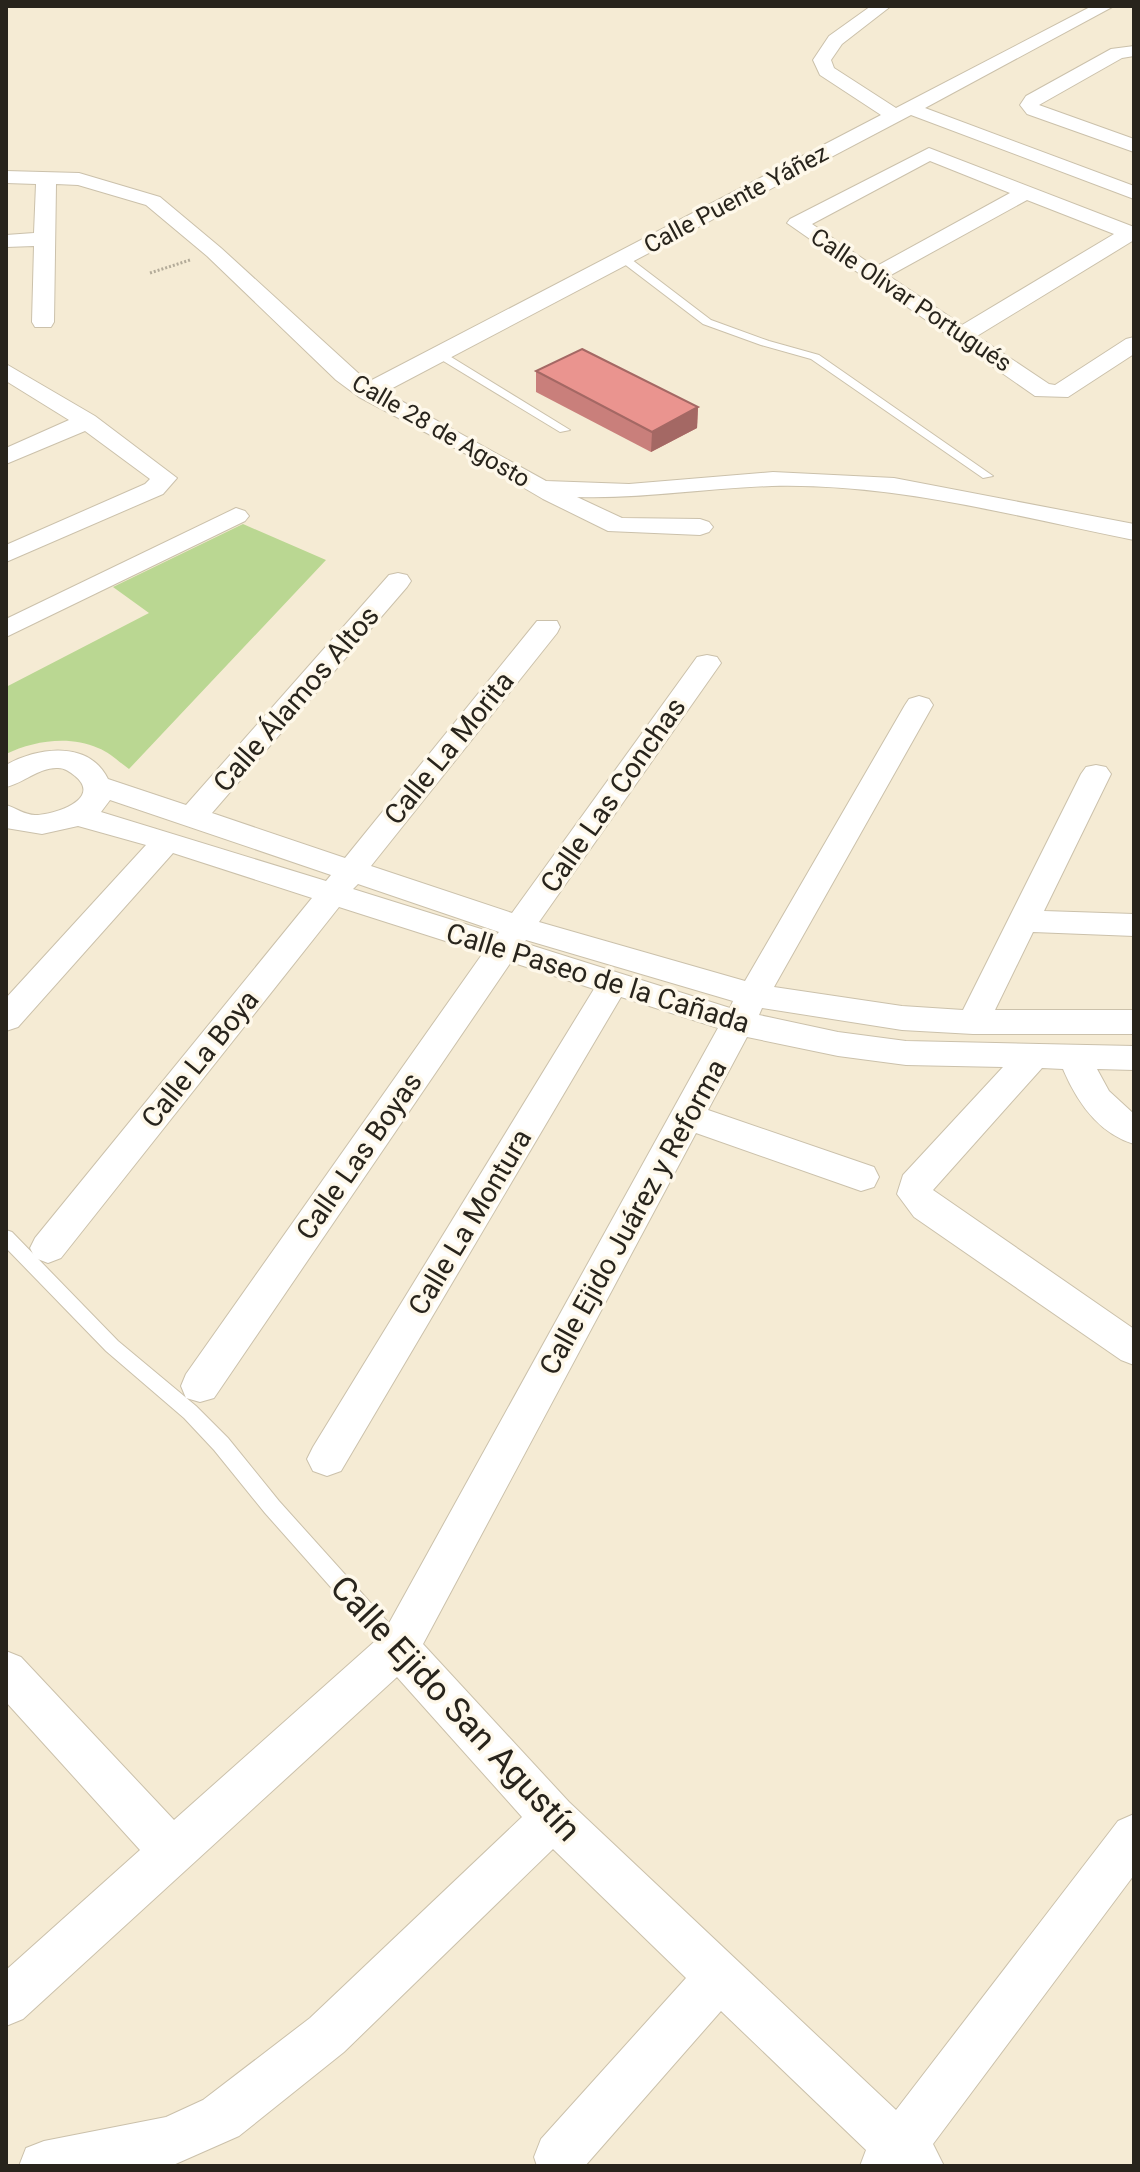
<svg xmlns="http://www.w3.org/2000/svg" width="1140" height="2172" viewBox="0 0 1140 2172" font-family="Roboto,sans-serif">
<rect width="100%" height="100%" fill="#f5ebd4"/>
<path fill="#bad792" d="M243,524L326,560L129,769C119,762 109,752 98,748C69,735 33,741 6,754V687L149,613L113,587Z"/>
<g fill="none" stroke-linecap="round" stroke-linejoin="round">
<g stroke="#cbc1ab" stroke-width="2">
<g id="service">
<polygon points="619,256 627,256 711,320 769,341 819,355 993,476 983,478 811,359 761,345 703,324 619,260"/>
<polygon points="435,352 443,352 570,430 560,432 435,356"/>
<polygon points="6,1230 12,1232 118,1341 196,1406 228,1438 279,1501 404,1640 407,1647 404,1654 397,1656 390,1654 265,1513 214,1450 184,1418 106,1351 6,1248"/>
</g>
</g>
<g stroke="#cbc1ab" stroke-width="2">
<g id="minor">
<path d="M871,6H891L842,44L831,60L834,68L896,108L1092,6H1114L925,108L1134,186V199L911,115L385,392L546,481L629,484L773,472L894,478L1134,524V540C1015,516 894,483 772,486C707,488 643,499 577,497L622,518L700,519L709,522L713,527L709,532L700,535L608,531L543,499L470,456L359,397L336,380L207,256L146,205L78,185L56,184L54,322L51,327H35L32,322L34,246L6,247V235L34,233L36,184L6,183V171L79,173L160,197L221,248L368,382L881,115L820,75L813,60L829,36Z"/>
<polygon points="1134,46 1134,56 1122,58 1039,105 1134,139 1134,152 1027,114 1020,105 1026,96 1111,49"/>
<path d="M929,148L1134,227V240L977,336L1049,384L1055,385L1126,339L1134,337V354L1068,397L1035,396L787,223L790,219ZM930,161L1010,193L875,267L812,224ZM1027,200L1114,234L962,325L889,276Z"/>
<polygon points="6,364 95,416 177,478 163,494 6,562 6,545 145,484 150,479 85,431 6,464 6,448 69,420 6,381"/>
<polygon points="236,508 245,511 249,516 245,521 6,637 6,619"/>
<path d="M398,573L407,575L411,581L407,587L212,813L345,858L537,621H557L560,627L557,633L371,866L512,913L697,657L707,655L717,657L721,663L539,922L745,981L905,705L909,699L919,696L929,699L933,705L774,987L902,1006L963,1010L1081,774L1086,767L1096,765L1106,767L1111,774L1044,911L1134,914V936L1033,932L995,1010H1134V1034H973L902,1030L762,1008L759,1015L838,1032L906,1041L1134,1046V1070L1097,1069L1109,1091L1134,1114V1144C1098,1133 1077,1102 1063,1069L1042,1068L933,1190L1134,1329V1365L1121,1360L914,1217L897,1194L903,1175L1003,1067L906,1065L838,1056L747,1037L708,1110L874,1167L879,1177L874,1187L861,1191L696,1133L423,1644L569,1802L896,2110L1118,1821L1134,1814V1875L933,2144L944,2166H860L866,2150L721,2011L585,2166H537L534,2157L541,2139L686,1978L553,1849L344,2052L239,2136L171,2166H19L26,2148L44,2141L166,2117L203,2100L310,2018L522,1817L397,1677L23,2019L6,2026V1970L140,1850L6,1702V1651L21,1657L174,1820L383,1634L718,1028L621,997L341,1471L327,1476L313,1471L307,1459L313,1447L594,989L511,962L214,1398L200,1402L186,1398L181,1386L186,1374L483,953L339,907L61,1258L48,1263L35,1258L30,1248L35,1238L312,898L173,853L18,1027L6,1031V998L146,845L78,826L42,834L6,828V805C16,808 25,815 35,815C54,815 103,799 75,776C70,772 65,768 58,768C39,767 24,783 6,787V765C38,747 89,740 108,779L186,805L389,575ZM110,800L331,875L326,881L101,812ZM358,884L499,932L497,934L353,889ZM526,940L733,1001L730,1008L524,943Z"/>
</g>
</g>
<polyline stroke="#b3ab99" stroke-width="3" stroke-dasharray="2 2" stroke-linecap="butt" points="150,273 190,260"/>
<use href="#service" fill="#fff" fill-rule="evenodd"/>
<use href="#minor" fill="#fff" fill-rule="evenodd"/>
</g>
<polygon fill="#c97f7b" points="536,371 698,407 697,428 651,452 536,392"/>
<polygon fill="#a46864" points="698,407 697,428 651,452 652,432"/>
<polygon fill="#ea948f" stroke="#a46864" stroke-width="2" points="582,349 698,407 652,432 536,371"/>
<g text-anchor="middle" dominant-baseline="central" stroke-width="7" stroke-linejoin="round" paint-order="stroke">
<g font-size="24" fill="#28241c" stroke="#fef8ea">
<text transform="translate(736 199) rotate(-28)">Calle Puente Yáñez</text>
<text transform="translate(911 300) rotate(34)">Calle Olivar Portugués</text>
<text transform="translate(441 431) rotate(30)">Calle 28 de Agosto</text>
</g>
<g font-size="28" fill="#28241c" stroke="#fef8ea">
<text transform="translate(296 699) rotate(-49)">Calle Álamos Altos</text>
<text transform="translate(449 748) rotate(-51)">Calle La Morita</text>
<text transform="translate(613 795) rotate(-55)">Calle Las Conchas</text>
<text transform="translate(598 978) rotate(17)">Calle Paseo de la Cañada</text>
<text transform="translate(200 1059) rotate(-51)">Calle La Boya</text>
<text transform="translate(359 1156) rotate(-55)">Calle Las Boyas</text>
<text transform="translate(633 1217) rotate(-61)">Calle Ejido Juárez y Reforma</text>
<text transform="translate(470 1222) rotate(-59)">Calle La Montura</text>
</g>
<g font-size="34" fill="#28241c" stroke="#fef8ea">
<text transform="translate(456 1708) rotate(47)">Calle Ejido San Agustín</text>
</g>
</g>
<rect width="1140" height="2172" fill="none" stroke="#28241c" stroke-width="16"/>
</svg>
